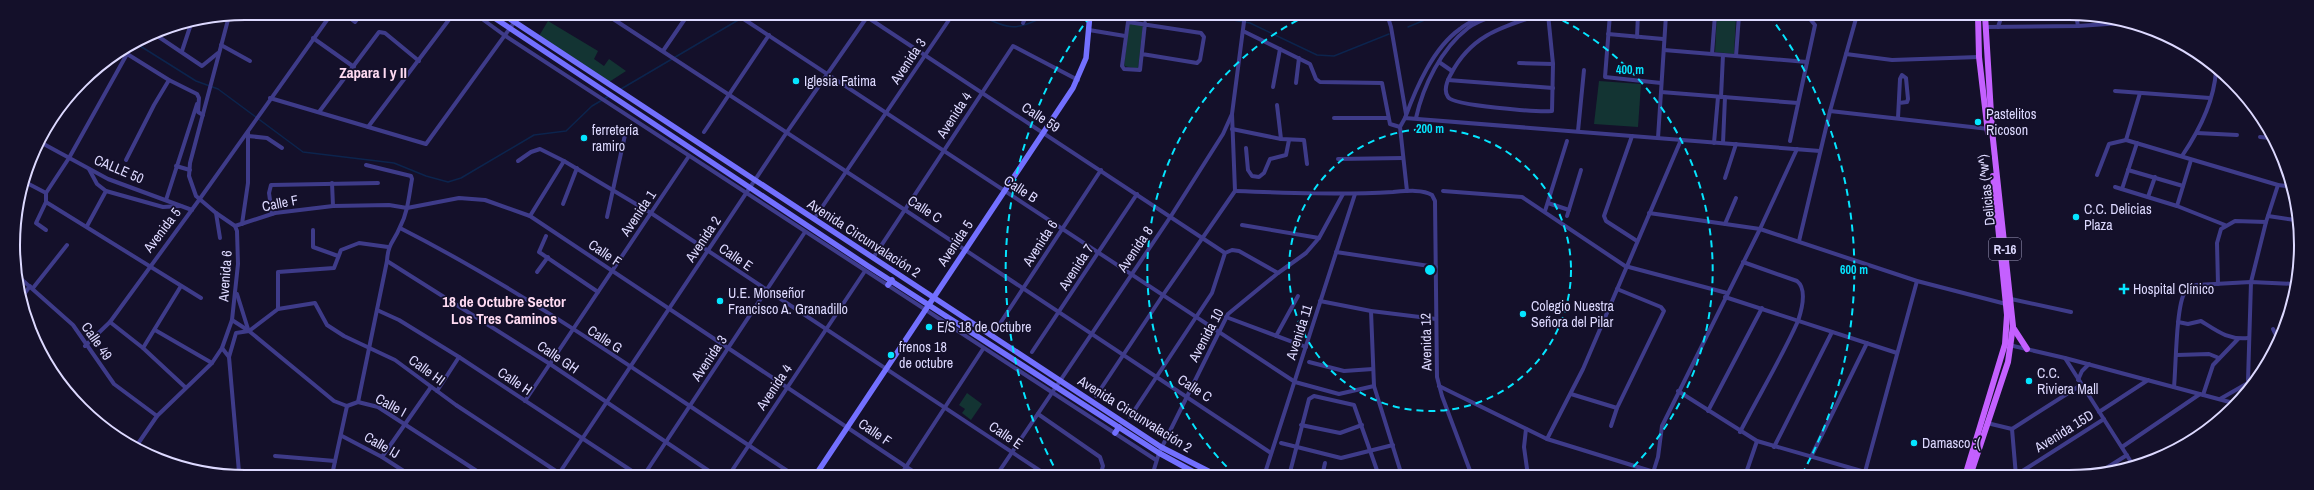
<svg xmlns="http://www.w3.org/2000/svg" width="2314" height="490" viewBox="0 0 2314 490" font-family="'Archivo Narrow',sans-serif">
<rect width="100%" height="100%" fill="#14102a"/>
<g fill="#133433">
<polygon points="1717,15 1736,17 1734,54 1715,52"/>
<polygon points="548,21 598,51 594,59 604,66 609,59 626,71 609,82 539,36"/>
<polygon points="1129,22 1143,25 1138,69 1124,66"/>
<polygon points="1599,81 1641,84 1638,127 1594,124"/>
<polygon points="967,393 982,404 971,420 962,413 965,409 959,405"/>
</g>
<g fill="none" stroke-linecap="round" stroke-linejoin="round">
<g stroke="#0c244d" stroke-width="1.5">
<path d="M977,14C1013,31 1014,31 1050,14"/>
<polyline points="1199,14 1250,23 1317,55 1334,56 1389,34"/>
<polyline points="744,17 749,14"/>
<polyline points="1408,27 1439,14"/>
<polyline points="137,44 196,81 218,89 303,152 394,163 426,176 448,182 461,178 534,135 566,131 592,106 609,96"/>
<polyline points="621,89 740,19"/>
</g>
<g stroke="#3e3b89" stroke-width="4">
<polyline points="343,13 355,22 362,13"/>
<polyline points="474,13 504,35 1156,460"/>
<polyline points="604,13 905,210 1271,453"/>
<polyline points="736,14 1295,382 1339,394 1374,386"/>
<polyline points="1387,14 1391,27 1406,114"/>
<path d="M1542,14C1502,27 1471,35 1451,74C1447,81 1443,90 1448,97C1453,106 1539,112 1552,111L1553,64L1548,14"/>
<polyline points="1610,14 1605,77 1661,83"/>
<polyline points="1666,15 1661,92 1798,103"/>
<polyline points="1746,15 1810,19 1815,25 1790,141"/>
<polyline points="2076,15 2078,26"/>
<polyline points="1023,23 1027,14"/>
<polyline points="1985,27 2078,26 2122,23"/>
<polyline points="1998,27 2002,15"/>
<polyline points="1089,30 1125,36"/>
<polyline points="1243,31 1310,64 1316,79 1320,82 1382,83 1390,124 1400,127"/>
<polyline points="153,33 202,66 218,53"/>
<polyline points="1608,34 1663,39"/>
<polyline points="1637,37 1638,14"/>
<polyline points="313,38 354,67"/>
<polyline points="221,45 250,61"/>
<polyline points="1664,50 1807,62"/>
<polyline points="182,51 191,24"/>
<polyline points="663,51 689,13"/>
<polyline points="124,52 169,80 197,94 199,98 198,112 203,115"/>
<polyline points="1142,54 1197,63 1200,60 1204,37 1201,33 1128,22 1122,66 1124,69 1140,70 1145,23"/>
<polyline points="1712,54 1715,15"/>
<polyline points="1846,54 1892,60 1979,57"/>
<polyline points="1736,56 1739,15"/>
<polyline points="1439,62 1452,71"/>
<polyline points="1519,63 1553,64"/>
<polyline points="1448,80 1553,88"/>
<polyline points="1296,83 1299,58"/>
<polyline points="1273,87 1280,49"/>
<polyline points="2115,91 2210,98"/>
<polyline points="1721,97 1723,55"/>
<polyline points="270,98 426,144 521,13"/>
<polyline points="1277,105 1281,139"/>
<polyline points="1830,111 1989,129"/>
<polyline points="319,112 379,32 385,33 419,61"/>
<polyline points="1334,118 1388,118"/>
<path d="M1405,118C1416,88 1433,48 1460,29C1468,22 1478,19 1487,14"/>
<path d="M1416,118C1423,86 1441,49 1468,28C1477,21 1489,18 1499,14"/>
<polyline points="1898,118 1900,79 1902,75 1906,78 1908,99 1907,102 1899,103"/>
<polyline points="368,127 454,13"/>
<polyline points="1232,129 1281,139 1304,140 1307,164"/>
<polyline points="1578,131 1584,70"/>
<polyline points="704,132 769,35"/>
<polyline points="2197,133 2237,135"/>
<polyline points="248,136 267,138 282,148"/>
<polyline points="1632,136 1604,216 1606,221 1637,241"/>
<polyline points="2260,137 2270,138"/>
<polyline points="1658,138 1661,92"/>
<polyline points="2126,140 2140,93"/>
<polyline points="40,142 108,179 192,210"/>
<polyline points="1714,143 1718,97"/>
<polyline points="1723,143 1725,97"/>
<polyline points="1246,148 1248,170 1252,176 1259,177 1264,173 1270,159 1286,155 1289,140"/>
<path d="M2182,156C2199,131 2214,101 2216,71"/>
<polyline points="1338,159 1403,158"/>
<polyline points="126,160 154,105 169,80"/>
<polyline points="518,161 531,152 540,149 564,161"/>
<polyline points="176,166 190,170"/>
<polyline points="89,169 97,184 106,191"/>
<polyline points="2128,170 2183,186"/>
<polyline points="2097,175 2109,144 2126,140 2278,185 2293,187"/>
<polyline points="1725,178 1736,144"/>
<polyline points="25,182 46,193"/>
<polyline points="332,183 333,206"/>
<polyline points="2287,186 2288,174"/>
<polyline points="2115,187 2177,206 2225,225"/>
<polyline points="2122,189 2137,143"/>
<path d="M1235,191C1288,193 1341,195 1393,192C1405,191 1423,189 1432,195L1435,201L1437,377L1442,396L1472,476"/>
<polyline points="1235,191 1232,114 1245,14"/>
<polyline points="1407,191 1400,127 1405,118 1820,151"/>
<polyline points="1443,191 1522,197 1625,266 1727,293"/>
<polyline points="2148,197 2155,177"/>
<polyline points="166,200 197,104"/>
<polyline points="46,202 201,298"/>
<polyline points="1548,203 1569,210"/>
<polyline points="563,204 577,168"/>
<polyline points="2177,206 2191,160"/>
<polyline points="1545,211 1567,141"/>
<polyline points="216,213 220,238"/>
<polyline points="1649,213 1760,229 1917,281 2006,304"/>
<polyline points="272,214 269,193 271,185 378,183"/>
<polyline points="530,216 564,161 651,213 1048,476"/>
<polyline points="1567,216 1581,170"/>
<polyline points="2268,216 2295,220"/>
<polyline points="607,217 625,135"/>
<polyline points="814,219 953,14"/>
<polyline points="242,224 248,183 248,132"/>
<polyline points="1725,224 1736,198"/>
<polyline points="1242,225 1319,238"/>
<polyline points="87,226 106,191 163,207 181,206"/>
<polyline points="235,226 275,213 333,206 389,205 407,208 459,198 485,200 530,216 920,476"/>
<path d="M400,228C538,298 664,391 794,475"/>
<polyline points="46,230 36,223 46,202 46,193 69,158 127,54"/>
<polyline points="313,230 313,247 338,256"/>
<polyline points="546,236 539,252 598,292"/>
<polyline points="1799,241 1830,111 1857,15"/>
<polyline points="1336,252 1436,267"/>
<polyline points="873,258 1013,46 1078,80"/>
<polyline points="387,261 550,364 715,475"/>
<polyline points="537,272 548,257"/>
<polyline points="20,278 73,325 114,384 157,416"/>
<polyline points="2218,284 2217,243 2221,229 2235,221 2266,222"/>
<polyline points="33,288 67,245"/>
<polyline points="237,294 248,329"/>
<polyline points="22,297 30,286"/>
<polyline points="1725,297 1897,353"/>
<polyline points="2011,299 2071,312"/>
<polyline points="1320,301 1371,311 1436,319"/>
<polyline points="278,309 315,303 327,325 344,336 395,360 456,405 562,475"/>
<polyline points="377,310 399,320 459,357 638,475"/>
<polyline points="1371,311 1374,386 1402,476"/>
<polyline points="1226,317 1306,347"/>
<polyline points="232,320 249,331 334,401 347,406 358,402 378,407 483,475"/>
<polyline points="110,322 143,348 185,387"/>
<path d="M2178,322L2188,324L2201,321C2217,331 2228,340 2248,338"/>
<polyline points="997,328 1101,170"/>
<polyline points="2273,329 2279,341"/>
<polyline points="155,330 212,363"/>
<polyline points="1276,336 1298,296"/>
<polyline points="2009,345 2065,358 2237,404"/>
<polyline points="85,346 110,322 199,200 332,13"/>
<polyline points="143,348 181,286"/>
<polyline points="222,348 229,357 239,472"/>
<polyline points="1032,352 1137,194"/>
<polyline points="2177,355 2209,354 2219,358"/>
<polyline points="229,357 236,333 249,331 278,309 278,272 334,268 341,250 359,243 388,247"/>
<polyline points="2065,358 2133,465"/>
<polyline points="1309,362 1344,371 1373,369"/>
<polyline points="2078,380 2082,371 2089,364"/>
<polyline points="2248,381 2251,282 2266,222 2278,185"/>
<polyline points="1439,386 1547,439 1654,472"/>
<path d="M2174,387C2176,367 2176,305 2185,292C2188,288 2191,287 2196,285L2251,282L2296,284"/>
<polyline points="437,391 459,357"/>
<polyline points="1678,391 1757,441 1865,472"/>
<polyline points="1571,394 1617,408"/>
<polyline points="2203,395 2213,365 2238,339"/>
<polyline points="1096,396 1163,295 1235,191"/>
<polyline points="2220,399 2255,379"/>
<polyline points="525,401 689,156"/>
<path d="M358,402L387,261C388,243 394,242 400,227C408,212 409,195 412,179L411,176L366,165"/>
<polyline points="1708,411 1762,308"/>
<polyline points="2099,412 2148,380"/>
<polyline points="1038,414 1100,457 1103,466 1100,476"/>
<polyline points="1130,417 1212,293 1225,253 1232,250 1239,251 1278,273"/>
<polyline points="1987,423 2012,429 2081,385"/>
<polyline points="1301,425 1340,433 1362,425"/>
<polyline points="1611,426 1617,408 1664,311 1661,307 1617,289"/>
<polyline points="1526,429 1524,447 1528,476"/>
<polyline points="2012,429 2016,476"/>
<path d="M1740,432C1759,395 1781,359 1798,321C1802,309 1807,289 1797,281L1743,262"/>
<polyline points="342,436 382,457 410,475"/>
<polyline points="1547,439 1583,369 1681,140"/>
<polyline points="1281,443 1341,458 1393,445"/>
<polyline points="1774,447 1832,332"/>
<polyline points="2122,447 2200,394"/>
<polyline points="135,448 157,416 212,363 222,348 232,320 238,264 237,231 235,226 216,213 196,196 189,176 190,163 229,16"/>
<polyline points="275,456 335,461"/>
<polyline points="382,457 431,387"/>
<polyline points="1811,457 1867,343"/>
<polyline points="2097,474 2127,455"/>
<polyline points="239,475 239,472 256,475"/>
<polyline points="332,475 347,406"/>
<polyline points="558,475 787,132 867,17 1225,253"/>
<polyline points="644,475 805,232"/>
<polyline points="729,475 865,271"/>
<polyline points="2016,475 2104,419"/>
<polyline points="900,476 983,349"/>
<polyline points="996,476 1171,216 1223,134 1232,114"/>
<polyline points="1152,476 1159,453 1228,314 1278,273 1306,253 1319,238 1343,194"/>
<polyline points="1264,476 1355,194"/>
<polyline points="1289,476 1309,399 1314,396 1354,405 1379,476"/>
<polyline points="1322,476 1325,463"/>
<polyline points="1652,476 1658,457 1662,426 1760,229 1797,149"/>
<polyline points="1703,476 1707,474 1717,476"/>
<polyline points="1745,476 1757,441"/>
<polyline points="1877,476 1865,472 1917,281"/>
</g>
<g stroke="#7370ff" stroke-width="5.5">
<polyline points="487,13 868,266 1159,453 1201,476"/>
<polyline points="501,13 1161,447 1218,476"/>
<polyline points="888,285 892,280"/>
<polyline points="1115,433 1119,427"/>
<polyline points="815,476 1073,88 1086,58 1090,14"/>
</g>
<g stroke="#c460ff" stroke-width="6">
<polyline points="1978,15 1979,57 1988,133"/>
<polyline points="2014,329 2027,349"/>
<polyline points="1965,476 2005,344 2007,315 1993,176"/>
<polyline points="1970,476 2008,362 2013,326 1992,130 1985,15"/>
</g>
</g>
<g fill="none" stroke="#05e5ff" stroke-width="2" stroke-dasharray="7 5">
<circle cx="1430" cy="270" r="141"/>
<path d="M1235 475A283 283 0 0 1 1308 15M1552 15A283 283 0 0 1 1625 475"/>
<path d="M1059 476A424 424 0 0 1 1091 15M1769 15A424 424 0 0 1 1801 476"/>
</g>
<g fill="#05e5ff" stroke="#14102a" stroke-width="1.5">
<circle cx="796" cy="81" r="4"/>
<circle cx="1978" cy="122" r="4"/>
<circle cx="584" cy="138" r="4"/>
<circle cx="2076" cy="217" r="4"/>
<path d="M2122 283h4v4h4v4h-4v4h-4v-4h-4v-4h4z"/>
<circle cx="720" cy="301" r="4"/>
<circle cx="1523" cy="314" r="4"/>
<circle cx="929" cy="327" r="4"/>
<circle cx="891" cy="355" r="4"/>
<circle cx="2029" cy="381" r="4"/>
<circle cx="1914" cy="443" r="4"/>
</g>
<g text-anchor="middle" dominant-baseline="central" stroke-width="3.5" stroke-linejoin="round" paint-order="stroke">
<rect fill="#14102a" stroke="#a19dbf" stroke-width="1" x="1989" y="238" width="32" height="22" rx="3"/>
<g font-size="13" font-weight="bold" fill="#ddd9ff">
<text x="2005" y="249">R-16</text>
</g>
<g font-size="14" fill="#ddd9ff" stroke="#14102a">
<text transform="translate(908 61) rotate(-56)">Avenida 3</text>
<text transform="translate(954 115) rotate(-57)">Avenida 4</text>
<text transform="translate(1041 117) rotate(33)">Calle 59</text>
<text transform="translate(119 169) rotate(23)">CALLE 50</text>
<text transform="translate(1021 189) rotate(33)">Calle B</text>
<text transform="translate(1986 190) rotate(-96)">Delicias (^w^)</text>
<text transform="translate(280 203) rotate(-11)">Calle F</text>
<text transform="translate(925 209) rotate(33)">Calle C</text>
<text transform="translate(638 213) rotate(-56)">Avenida 1</text>
<text transform="translate(162 230) rotate(-53)">Avenida 5</text>
<text transform="translate(864 238) rotate(33)">Avenida Circunvalación 2</text>
<text transform="translate(703 239) rotate(-56)">Avenida 2</text>
<text transform="translate(955 243) rotate(-56)">Avenida 5</text>
<text transform="translate(1040 243) rotate(-57)">Avenida 6</text>
<text transform="translate(1135 249) rotate(-56)">Avenida 8</text>
<text transform="translate(605 253) rotate(34)">Calle F</text>
<text transform="translate(736 257) rotate(34)">Calle E</text>
<text transform="translate(1076 267) rotate(-57)">Avenida 7</text>
<text transform="translate(225 276) rotate(-86)">Avenida 6</text>
<text transform="translate(1299 332) rotate(-72)">Avenida 11</text>
<text transform="translate(1206 335) rotate(-62)">Avenida 10</text>
<text transform="translate(605 339) rotate(33)">Calle G</text>
<text transform="translate(97 341) rotate(55)">Calle 49</text>
<text transform="translate(1426 342) rotate(-91)">Avenida 12</text>
<text transform="translate(558 357) rotate(34)">Calle GH</text>
<text transform="translate(709 358) rotate(-56)">Avenida 3</text>
<text transform="translate(427 370) rotate(36)">Calle HI</text>
<text transform="translate(515 381) rotate(34)">Calle H</text>
<text transform="translate(774 387) rotate(-56)">Avenida 4</text>
<text transform="translate(1195 388) rotate(33)">Calle C</text>
<text transform="translate(391 405) rotate(29)">Calle I</text>
<text transform="translate(1135 414) rotate(32)">Avenida Circunvalación 2</text>
<text transform="translate(2064 431) rotate(-32)">Avenida 15D</text>
<text transform="translate(875 432) rotate(34)">Calle F</text>
<text transform="translate(1006 435) rotate(34)">Calle E</text>
<text transform="translate(382 445) rotate(30)">Calle IJ</text>
</g>
<g font-size="14" fill="#ddd9ff" stroke="#14102a" text-anchor="start">
<text x="804" y="81">Iglesia Fatima</text>
<text x="1986" y="114">Pastelitos<tspan x="1986" dy="16">Ricoson</tspan></text>
<text x="592" y="130">ferretería<tspan x="592" dy="16">ramiro</tspan></text>
<text x="2084" y="209">C.C. Delicias<tspan x="2084" dy="16">Plaza</tspan></text>
<text x="2133" y="289">Hospital Clínico</text>
<text x="728" y="293">U.E. Monseñor<tspan x="728" dy="16">Francisco A. Granadillo</tspan></text>
<text x="1531" y="306">Colegio Nuestra<tspan x="1531" dy="16">Señora del Pilar</tspan></text>
<text x="937" y="327">E/S 18 de Octubre</text>
<text x="899" y="347">frenos 18<tspan x="899" dy="16">de octubre</tspan></text>
<text x="2037" y="373">C.C.<tspan x="2037" dy="16">Riviera Mall</tspan></text>
<text x="1922" y="443">Damasco :(</text>
</g>
<g font-size="15" font-weight="bold" fill="#ffdbf2" stroke="#14102a">
<text x="373" y="72">Zapara I y II</text>
<text x="504" y="301">18 de Octubre Sector<tspan x="504" dy="17">Los Tres Caminos</tspan></text>
</g>
</g>
<path d="M0 0H2314V490H0ZM245 20H2069A225 225 0 0 1 2294 245V245A225 225 0 0 1 2069 470H245A225 225 0 0 1 20 245V245A225 225 0 0 1 245 20Z" fill="#14102a" fill-rule="evenodd"/>
<path fill="none" stroke="#ddd9ff" stroke-width="2" d="M245 20H2069A225 225 0 0 1 2294 245V245A225 225 0 0 1 2069 470H245A225 225 0 0 1 20 245V245A225 225 0 0 1 245 20Z"/>
<circle cx="1430" cy="270" r="6" fill="#05e5ff" stroke="#14102a" stroke-width="2"/>
<g font-size="12" text-anchor="middle" font-weight="bold" fill="#05e5ff" stroke="#14102a" stroke-width="3.5" stroke-linejoin="round" paint-order="stroke">
<text x="1630" y="74">400 m</text>
<text x="1430" y="133">200 m</text>
<text x="1854" y="274">600 m</text>
</g>
</svg>
